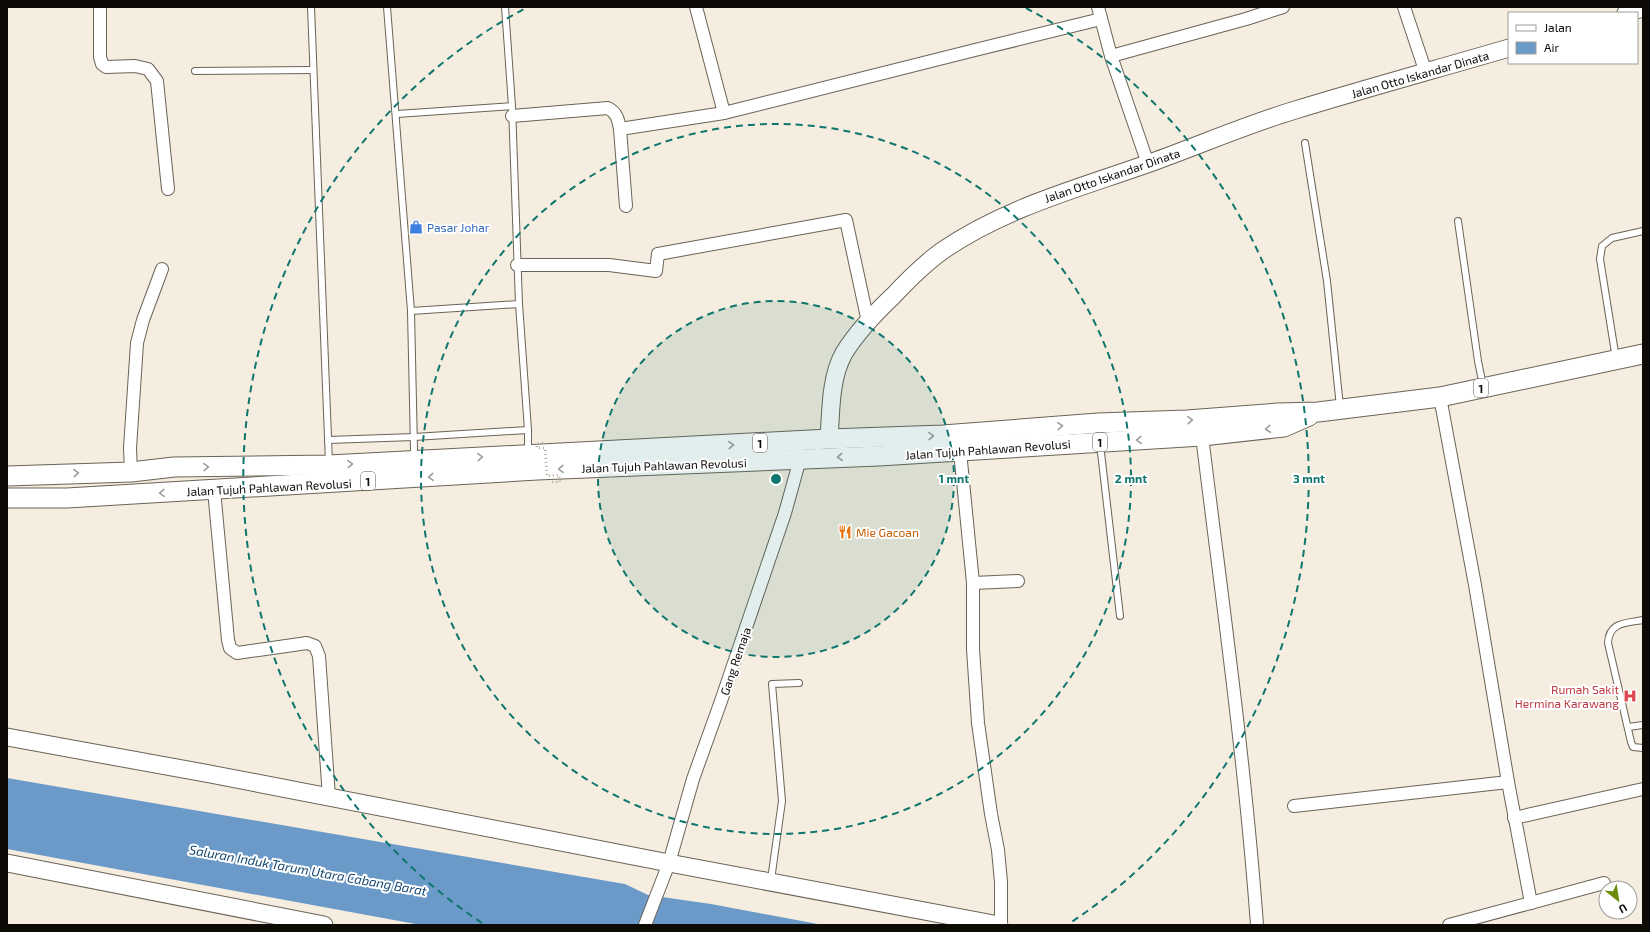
<svg xmlns="http://www.w3.org/2000/svg" width="1650" height="932" viewBox="0 0 1650 932" font-family="'Exo 2',sans-serif">
<rect width="100%" height="100%" fill="#f5eddf"/>
<polygon fill="#6c9ac8" points="7,778 625,884 648,895 711,904 823,925 421,925 7,849"/>
<g fill="none" stroke-linecap="round" stroke-linejoin="round">
<g stroke="#6a6357" stroke-width="8">
<g id="lane">
<polyline points="311,7 329,463"/>
<polyline points="387,7 411,311 414,449 413,458"/>
<polyline points="505,7 512,106 519,304 528,430 528,453"/>
<polyline points="195,71 313,70"/>
<polyline points="397,114 512,106"/>
<polyline points="1305,143 1327,281 1340,407"/>
<polyline points="1458,221 1478,361 1483,386"/>
<polyline points="411,311 519,304"/>
<polyline points="1616,359 1600,259 1602,246 1612,238 1643,231"/>
<polyline points="328,440 414,437 528,430"/>
<polyline points="1100,444 1120,616"/>
<path d="M1643,620C1626,623 1609,622 1608,643L1631,742L1633,747L1643,748"/>
<polyline points="1628,727 1643,725"/>
<polyline points="771,880 782,801 772,684 799,683"/>
</g>
</g>
<g stroke="#6a6357" stroke-width="14">
<g id="street">
<polyline points="100,7 100,57 102,64 106,67 135,66 148,69 157,81 168,189"/>
<polyline points="696,7 724,113"/>
<polyline points="1098,7 1111,56 1148,164"/>
<polyline points="1404,7 1426,73"/>
<polyline points="1111,56 1246,19 1283,7"/>
<path d="M512,116L608,108C617,113 618,119 620,129L626,206"/>
<polyline points="620,129 724,113 975,50 1101,19"/>
<polyline points="517,265 609,265 656,271 658,254 846,220 868,322"/>
<polyline points="1440,397 1475,585 1508,782"/>
<path d="M1202,436C1222,599 1245,761 1257,925"/>
<polyline points="960,451 973,583 973,649 978,723 991,814 998,850 1001,882 1001,925"/>
<polyline points="131,472 130,448 137,343 143,320 162,269"/>
<polyline points="214,490 228,640 230,648 237,653 307,643 315,646 319,656 329,797"/>
<polyline points="973,583 1018,581"/>
<polyline points="1294,806 1508,782 1531,903"/>
<polyline points="1514,818 1643,789"/>
<polyline points="645,925 669,863 693,779 721,701 785,513 800,459"/>
<polyline points="1449,925 1604,883"/>
</g>
</g>
<g stroke="#6a6357" stroke-width="19">
<g id="secondary">
<polyline points="1626,13 1643,8"/>
<path d="M829,439C831,411 830,378 844,353C857,332 875,313 893,296C908,280 924,264 942,251C1007,206 1084,187 1158,160C1202,144 1246,125 1292,111C1364,89 1437,69 1509,48"/>
<polyline points="7,737 210,774 669,863 999,925"/>
<polyline points="7,863 324,925"/>
</g>
</g>
<g stroke="#6a6357" stroke-width="21">
<g id="primary">
<polyline points="7,476 131,472 174,467 329,465 829,439 943,435 1098,423 1187,420 1278,413 1318,412 1440,397 1643,354"/>
<polyline points="7,498 67,498 537,470 879,456 1202,436 1284,427 1309,416"/>
</g>
</g>
<use href="#lane" stroke="#fff" stroke-width="6"/>
<use href="#street" stroke="#fff" stroke-width="12"/>
<use href="#secondary" stroke="#fff" stroke-width="17"/>
<use href="#primary" stroke="#fff" stroke-width="19"/>
<polyline stroke="#aea79c" stroke-width="2.5" stroke-dasharray="1 3" stroke-linecap="butt" points="543,443 537,444 537,448 545,448 547,476 559,475 560,482 550,482"/>
</g>
<defs><path id="oneway-chevron" d="M-2-3.5L2.5 0L-2 3.5" fill="none" stroke-width="1.6" stroke-linecap="round" stroke-linejoin="round"/></defs>
<g stroke="#9f9d9c">
<use href="#oneway-chevron" transform="translate(1190 420) rotate(-4)"/>
<use href="#oneway-chevron" transform="translate(1060 426) rotate(-5)"/>
<use href="#oneway-chevron" transform="translate(1268 429) rotate(174)"/>
<use href="#oneway-chevron" transform="translate(931 436) rotate(-2)"/>
<use href="#oneway-chevron" transform="translate(1139 440) rotate(177)"/>
<use href="#oneway-chevron" transform="translate(731 445) rotate(-3)"/>
<use href="#oneway-chevron" transform="translate(480 457) rotate(-3)"/>
<use href="#oneway-chevron" transform="translate(840 457) rotate(177)"/>
<use href="#oneway-chevron" transform="translate(350 464) rotate(-3)"/>
<use href="#oneway-chevron" transform="translate(206 467) rotate(-1)"/>
<use href="#oneway-chevron" transform="translate(561 469) rotate(178)"/>
<use href="#oneway-chevron" transform="translate(76 473) rotate(-2)"/>
<use href="#oneway-chevron" transform="translate(431 477) rotate(176)"/>
<use href="#oneway-chevron" transform="translate(162 493) rotate(177)"/>
</g>
<circle cx="776" cy="479" r="178" fill="#0f766e" fill-opacity=".12"/>
<g fill="none" stroke="#0f766e" stroke-width="2" stroke-dasharray="7 5">
<circle cx="776" cy="479" r="178"/>
<circle cx="776" cy="479" r="355"/>
<path d="M482 923A533 533 0 0 1 526 8M1026 8A533 533 0 0 1 1070 923"/>
</g>
<defs>
<g id="shop-bare" transform="scale(1.08)"><path d="M-5-2.5h2.3a2.7 3.5 0 0 1 5.4 0H5L5.5 6h-11ZM-1.5-2.5h3a1.5 2.3 0 0 0-3 0Z" fill="#3f7fe0" stroke="#fff" stroke-width="2.5" paint-order="stroke"/></g>
<g id="restaurant-bare" transform="scale(1.08)"><path d="M-5-6h1v4h1v-4h1v4h1v-4h1v5L-1.5 .5V6h-2V.5L-5-1ZM5-6V6H3V1.5H1.5Q1.5-4 5-6Z" fill="#e8710a" stroke="#fff" stroke-width="2.5" paint-order="stroke"/></g>
<g id="hospital-bare" transform="scale(1.08)"><path d="M-5-5h3v3.5h4V-5h3V5h-3V1.5h-4V5h-3Z" fill="#e0444e" stroke="#fff" stroke-width="2.5" paint-order="stroke"/></g>
</defs>
<g fill-rule="evenodd">
<use href="#shop-bare" x="416" y="227"/>
<use href="#restaurant-bare" x="845" y="532"/>
<use href="#hospital-bare" x="1630" y="696"/>
</g>
<g text-anchor="middle" dominant-baseline="central" stroke-width="4" stroke-linejoin="round" paint-order="stroke">
<g fill="#fff" stroke="#565451" stroke-width="1">
<rect x="1474" y="379" width="14" height="18" rx="3"/>
<rect x="1093" y="433" width="14" height="18" rx="3"/>
<rect x="753" y="434" width="14" height="18" rx="3"/>
<rect x="361" y="472" width="14" height="18" rx="3"/>
</g>
<g font-size="11" font-weight="bold" fill="#0e0b07">
<text x="1481" y="388">1</text>
<text x="1100" y="442">1</text>
<text x="760" y="443">1</text>
<text x="368" y="481">1</text>
</g>
<g font-size="12" fill="#0e0b07" stroke="#fff">
<text transform="translate(1420 74) rotate(-16)">Jalan Otto Iskandar Dinata</text>
<text transform="translate(1112 175) rotate(-19)">Jalan Otto Iskandar Dinata</text>
<text transform="translate(988 449) rotate(-4)">Jalan Tujuh Pahlawan Revolusi</text>
<text transform="translate(664 465) rotate(-2)">Jalan Tujuh Pahlawan Revolusi</text>
<text transform="translate(269 487) rotate(-3)">Jalan Tujuh Pahlawan Revolusi</text>
<text transform="translate(735 661) rotate(-71)">Gang Remaja</text>
</g>
<g font-size="12" fill="#366cbe" stroke="#fff" text-anchor="start">
<text x="427" y="227">Pasar Johar</text>
</g>
<g font-size="12" fill="#c56008" stroke="#fff" text-anchor="start">
<text x="856" y="532">Mie Gacoan</text>
</g>
<g font-size="12" fill="#be3a42" stroke="#fff" text-anchor="end">
<text x="1619" y="689">Rumah Sakit<tspan x="1619" dy="14">Hermina Karawang</tspan></text>
</g>
<g font-size="13" font-style="italic" fill="#124571" stroke="#fff">
<text transform="translate(308 870) rotate(10)">Saluran Induk Tarum Utara Cabang Barat</text>
</g>
</g>
<circle cx="776" cy="479" r="6" fill="#0f766e" stroke="#fff" stroke-width="2"/>
<g font-size="12" text-anchor="middle" font-weight="bold" fill="#0f766e" stroke="#fff" stroke-width="4" stroke-linejoin="round" paint-order="stroke">
<text x="954" y="483">1 mnt</text>
<text x="1131" y="483">2 mnt</text>
<text x="1309" y="483">3 mnt</text>
</g>
<rect width="1650" height="932" fill="none" stroke="#0e0b07" stroke-width="16"/>
<rect x="1508" y="12" width="130" height="52" fill="#ffffff" stroke="#9f9d9c"/>
<rect x="1516" y="25" width="20" height="6" fill="#ffffff" stroke="#9f9d9c"/>
<text x="1544" y="32" font-size="12" fill="#0e0b07">Jalan</text>
<rect x="1516" y="42" width="20" height="12" fill="#6c9ac8" stroke="#9f9d9c"/>
<text x="1544" y="52" font-size="12" fill="#0e0b07">Air</text>
<g transform="translate(1618 900) rotate(150)"><circle r="19" fill="#ffffff" stroke="#9f9d9c"/>
<path d="M0-3L7 15L0 10L-7 15Z" fill="#6e8c0c"/>
<text y="-6" font-size="11" font-weight="bold" text-anchor="middle" fill="#0e0b07">U</text>
</g>
</svg>
